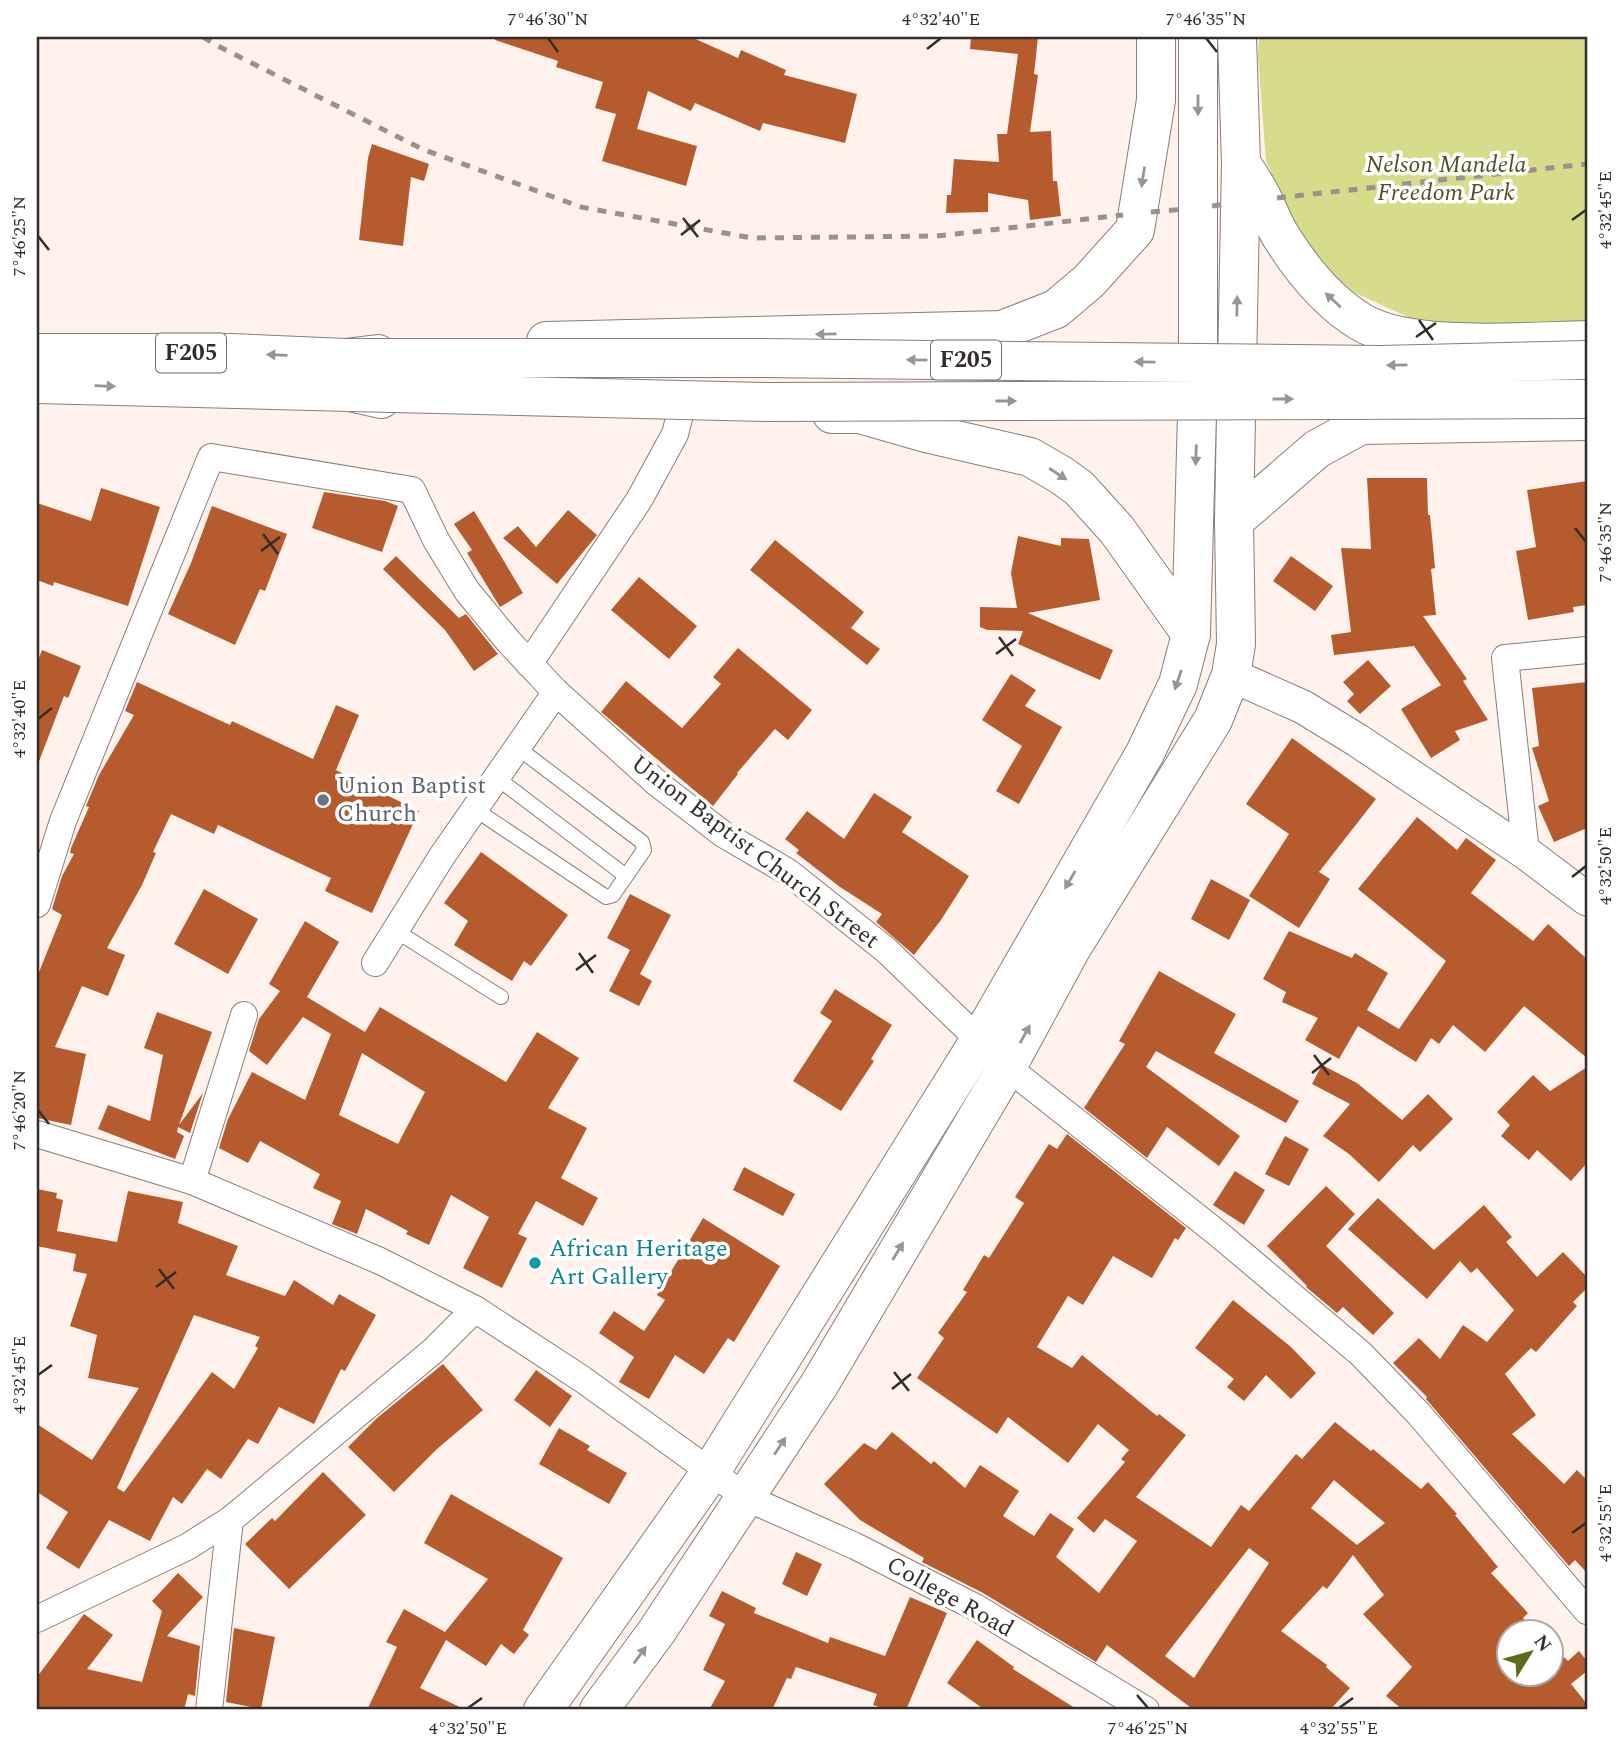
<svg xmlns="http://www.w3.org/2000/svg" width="1624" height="1747" viewBox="0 0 1624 1747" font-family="Spectral,serif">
<rect width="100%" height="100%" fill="#fff2ed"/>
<polygon fill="#d7dc8a" points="1259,37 1587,37 1587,325 1428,326 1353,292 1306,250 1266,161 1258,56"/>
<g fill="#b55b2e" fill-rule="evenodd">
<polygon points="496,37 691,37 738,58 741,50 786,70 784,75 857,94 845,143 763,123 760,131 695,103 691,111 648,91 637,129 697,146 686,186 602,161 616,114 595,108 603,82 556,67 558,61 495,40"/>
<polygon points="971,37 1038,37 1034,74 1038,75 1030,132 1051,131 1053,181 1057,181 1061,216 1030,220 1028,200 988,193 988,212 946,213 947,195 951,195 954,159 999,162 997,134 1007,134 1018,54 970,49"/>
<polygon points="372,144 429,164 424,181 411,177 403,246 359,240 368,158"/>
<polygon points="1367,478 1427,478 1428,515 1430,515 1435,568 1431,569 1436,615 1423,616 1467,679 1463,681 1488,720 1455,731 1460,740 1431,758 1401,709 1441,685 1414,646 1334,655 1331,635 1351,632 1341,548 1371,549"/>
<polygon points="1587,481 1587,605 1573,607 1574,612 1528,620 1516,551 1536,547 1527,490"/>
<polygon points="101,488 160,507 128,606 54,582 53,586 37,580 37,503 91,521"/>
<polygon points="324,492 385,501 398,506 382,552 312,528"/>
<polygon points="212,506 287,534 265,591 260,589 235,645 168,614 191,563"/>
<polygon points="568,510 597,535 557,584 503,538 518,526 536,547"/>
<polygon points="474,511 523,593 500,607 467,553 472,550 454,524"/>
<polygon points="1018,536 1061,546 1061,538 1089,539 1100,600 1028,613 1113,650 1100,680 1018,644 1023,631 987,630 980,627 980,607 1017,608 1011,573"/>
<polygon points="775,540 864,612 851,628 880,649 867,665 750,570"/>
<polygon points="396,556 459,618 466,614 498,654 474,671 445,630 383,569"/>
<polygon points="1291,556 1333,586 1315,611 1273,581"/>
<polygon points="639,577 697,626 669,659 611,610"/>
<polygon points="738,648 812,710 788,740 775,729 737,773 738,774 713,806 601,712 626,681 682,728 721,684 713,677"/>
<polygon points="42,650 81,666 68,698 64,696 38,764 37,663"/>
<polygon points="1368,660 1391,686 1360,714 1347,701 1354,694 1343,682"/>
<polygon points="1011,674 1036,690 1025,706 1062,727 1019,804 996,791 1022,746 982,720"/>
<polygon points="137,682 230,725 232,721 313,759 336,705 359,715 336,770 419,811 372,913 325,891 331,878 218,825 214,834 171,814 153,852 156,853 142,885 107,948 125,955 108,996 82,986 55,1047 86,1054 71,1125 37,1118 37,977 62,915 52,909 62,876 74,854 70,853 71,848 89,807 86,806 99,775 134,715 125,711"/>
<polygon points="1587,682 1587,828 1554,842 1538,806 1549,801 1532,748 1539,746 1532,688"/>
<polygon points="1292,738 1376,799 1319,872 1330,879 1299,928 1249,896 1289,834 1246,804"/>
<polygon points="874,793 912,817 902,832 969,876 941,920 914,955 876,922 882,914 840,887 796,853 799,850 785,839 807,811 844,839"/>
<polygon points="1417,817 1457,850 1466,838 1496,860 1471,893 1533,941 1548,924 1587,959 1587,1058 1524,1006 1485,1052 1453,1025 1439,1044 1431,1038 1416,1062 1358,1026 1339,1059 1305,1040 1318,1018 1282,1002 1286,992 1263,979 1289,931 1352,958 1355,953 1388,973 1367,1010 1399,1029 1446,961 1358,889"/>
<polygon points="481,852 568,915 531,966 524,961 512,981 454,945 468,921 444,903"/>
<polygon points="1211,879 1250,900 1229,940 1191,919"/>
<polygon points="204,889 258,919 228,974 174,944"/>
<polygon points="630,894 671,915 640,974 652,981 639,1006 609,991 630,950 607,938"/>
<path d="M305,921L339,942L307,997L365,1032L380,1007L506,1082L537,1032L579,1058L548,1108L587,1128L561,1178L598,1198L583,1226L536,1201L518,1234L527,1238L502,1288L463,1268L489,1217L451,1195L429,1245L406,1234L408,1231L366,1209L357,1234L332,1224L341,1201L313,1188L320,1174L260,1141L248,1163L219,1148L228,1119L252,1072L305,1100L331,1034L303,1017L267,1065L249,1051L259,1019L280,991L269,984ZM362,1053L425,1092L398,1144L339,1115Z"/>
<polygon points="1159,971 1236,1014 1214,1053 1299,1101 1286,1123 1156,1051 1146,1067 1240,1136 1219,1166 1167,1127 1147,1158 1084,1108 1125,1044 1119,1041"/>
<polygon points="835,989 892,1025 871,1059 874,1061 841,1111 793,1081 832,1021 820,1013"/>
<polygon points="157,1012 212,1032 179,1125 203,1093 190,1133 178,1127 177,1132 184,1136 175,1159 98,1129 108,1105 150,1121 163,1055 144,1048"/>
<polygon points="1322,1065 1357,1083 1402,1120 1428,1094 1453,1119 1420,1152 1413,1145 1379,1182 1349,1154 1323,1136 1350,1104 1312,1084"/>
<polygon points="1587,1067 1587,1163 1571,1181 1537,1150 1529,1160 1501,1136 1510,1125 1497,1112 1533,1075 1550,1091"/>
<path d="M1067,1134L1186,1228L1178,1240L1175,1238L1152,1278L1113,1256L1083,1305L1068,1296L1037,1347L1072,1368L1082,1355L1157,1416L1159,1414L1186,1435L1136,1497L1211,1547L1241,1505L1249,1511L1296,1454L1302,1459L1335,1422L1371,1451L1373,1449L1421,1489L1428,1482L1457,1514L1455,1515L1498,1567L1491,1573L1528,1613L1523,1618L1537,1632H1508V1674H1550V1644L1568,1661L1579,1651L1587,1661V1671L1571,1684L1587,1704V1710H1403L1386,1696L1412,1667L1363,1614L1384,1595L1353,1555L1327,1589L1323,1586L1281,1631L1327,1665L1326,1667L1350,1688L1330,1710H1194L1107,1645L1096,1662L983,1593L922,1562L924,1558L860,1520L824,1484L864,1443L876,1450L892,1432L931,1464L934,1461L965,1488L980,1465L1019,1491L1003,1516L1034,1536L1050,1513L1074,1529L1056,1557L1099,1593L1137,1541L1105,1519L1094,1533L1077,1518L1125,1462L1121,1459L1129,1450L1098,1424L1068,1463L1008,1417L997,1434L917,1378L944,1338L938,1333L967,1292L963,1290L984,1255L989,1258L1024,1203L1015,1197L1049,1144L1057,1149ZM1334,1480L1385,1523L1357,1545L1311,1508ZM1249,1548L1269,1563L1194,1678L1165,1656Z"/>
<polygon points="1285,1136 1309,1149 1289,1186 1265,1174"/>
<polygon points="744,1167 795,1194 783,1216 733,1190"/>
<polygon points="1235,1171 1265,1190 1244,1225 1213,1205"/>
<polygon points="1326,1186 1355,1214 1326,1246 1394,1313 1373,1335 1343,1307 1337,1313 1306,1287 1307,1286 1267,1246"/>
<path d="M37,1189L57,1193L56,1198L63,1200L57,1231L117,1242L128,1191L183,1202L178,1223L238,1246L226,1275L285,1296L294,1280L333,1305L339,1294L376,1315L345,1371L341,1369L314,1424L279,1407L258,1444L248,1439L221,1479L207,1469L182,1504L173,1497L150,1541L109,1520L79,1569L46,1548L68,1512L37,1492V1424L92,1460L139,1388L88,1378L97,1335L70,1326L87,1274L73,1271L76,1254L37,1246ZM194,1315L260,1337L255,1346L258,1348L234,1389L212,1372L124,1492L117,1488Z"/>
<polygon points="1378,1198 1434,1250 1484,1205 1512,1237 1506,1242 1537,1277 1563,1252 1587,1277 1587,1288 1573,1302 1577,1306 1536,1352 1531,1348 1505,1374 1536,1415 1512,1434 1564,1484 1577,1470 1587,1480 1587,1573 1575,1560 1569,1566 1426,1399 1427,1397 1393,1363 1419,1338 1440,1359 1463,1325 1487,1342 1514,1310 1477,1268 1471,1273 1460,1261 1427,1299 1348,1229"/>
<polygon points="703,1218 780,1266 734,1342 728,1338 704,1374 675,1355 649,1399 619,1382 634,1357 599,1333 614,1311 644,1331 665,1300 657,1295"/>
<polygon points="1233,1300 1291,1347 1316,1373 1291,1399 1266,1375 1244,1401 1227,1387 1234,1379 1195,1348"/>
<polygon points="443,1364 483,1410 437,1449 394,1492 348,1447 377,1418"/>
<polygon points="536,1370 572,1396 550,1427 514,1400"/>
<polygon points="559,1428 590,1446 587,1450 627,1473 609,1504 539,1464"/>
<polygon points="323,1472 366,1515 289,1589 245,1544 272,1518 275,1521"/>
<polygon points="451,1494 563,1558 523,1630 529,1635 514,1654 501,1644 486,1666 446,1640 420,1688 466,1710 367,1710 397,1647 386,1642 404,1609 445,1632 488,1579 424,1543"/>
<polygon points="796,1552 822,1564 807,1596 782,1584"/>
<polygon points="178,1573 203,1597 167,1636 200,1646 195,1696 188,1694 184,1710 37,1710 37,1677 84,1614 113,1635 87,1669 142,1682 162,1611 152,1601"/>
<polygon points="722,1591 756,1608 754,1613 828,1643 830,1637 885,1656 910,1597 947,1613 906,1710 888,1710 873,1705 877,1694 796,1667 791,1679 787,1678 772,1710 709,1710 725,1681 703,1670 725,1624 709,1616"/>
<polygon points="234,1628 275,1637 261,1709 226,1702"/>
<polygon points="977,1640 1014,1667 1013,1669 1078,1710 985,1710 947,1683"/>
</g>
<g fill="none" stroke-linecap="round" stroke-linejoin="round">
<g stroke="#897e79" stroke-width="16">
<g id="service">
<polyline points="497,778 626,876"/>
<polyline points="476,810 606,897 613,895 644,850 642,842 518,748"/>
<polyline points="396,931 501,997"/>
</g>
</g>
<g stroke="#897e79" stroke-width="28">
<g id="minor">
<polyline points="529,664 639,500 675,434 681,411"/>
<polyline points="1526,853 1505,658 1587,650"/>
<polyline points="37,904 63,821 211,457 412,490 436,540 467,591 509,642 556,692 658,784 723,834 788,872 886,950 1007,1067 1216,1232 1361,1354 1418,1413 1587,1611"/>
<polyline points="375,963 442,856 556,692"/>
<polyline points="37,1134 192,1181 380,1261 475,1309 582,1379 747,1498 855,1546 975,1607 1146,1710"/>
<polyline points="192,1181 244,1015"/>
<polyline points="37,1619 187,1547 230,1520 433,1351 475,1309"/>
<polyline points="209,1710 230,1520"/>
</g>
</g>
<g stroke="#897e79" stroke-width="35">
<polyline id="tertiary" points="1231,675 1303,707 1357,740 1526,853 1587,899"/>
</g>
<g stroke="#897e79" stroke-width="40">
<g id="primary">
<path d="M1241,163C1247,172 1253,181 1258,190C1267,205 1272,223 1282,238C1302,270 1328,302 1361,322C1412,352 1528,341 1587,340"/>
<polyline points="546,341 1002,330 1056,309 1089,281 1135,230 1156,100 1156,37"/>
<polyline points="37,353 230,353 345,358 378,354"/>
<polyline points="37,384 350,392 381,399"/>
<polyline points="832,414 860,414 926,433 1030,457 1061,475 1079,488 1117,530 1191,634"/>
<polyline points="1234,521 1317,449 1361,425 1587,421"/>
<polyline points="543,1710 710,1473 979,1041 1145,753 1178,684 1191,634 1198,377 1198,37"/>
<polyline points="599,1710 657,1631 819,1385 1007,1067 1071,949 1213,720 1231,675 1236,644 1234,521 1241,163 1237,37"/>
</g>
</g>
<use href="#service" stroke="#fff" stroke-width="14"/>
<use href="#minor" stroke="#fff" stroke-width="26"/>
<use href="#tertiary" stroke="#fff" stroke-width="33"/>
<use href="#primary" stroke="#fff" stroke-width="38"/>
<g stroke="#9a918d" stroke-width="5" stroke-dasharray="9 9" stroke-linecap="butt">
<polyline points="203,37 220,47 422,149 581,207 752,238 937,236 1123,215"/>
<polyline points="1277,198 1587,164"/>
<polyline points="1212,206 1226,204"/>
<polyline points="1151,212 1185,209"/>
</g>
<g stroke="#897e79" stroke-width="40" stroke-linecap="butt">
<g id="primary-bridge">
<polyline points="345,358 753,358 1380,365 1587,360"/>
<polyline points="350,392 768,402 1587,399"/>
</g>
</g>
<use href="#primary-bridge" stroke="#fff" stroke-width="38"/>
</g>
<defs><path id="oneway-solid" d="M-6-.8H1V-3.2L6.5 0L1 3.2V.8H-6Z" transform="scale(1.75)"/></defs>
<g fill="#989695">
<use href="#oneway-solid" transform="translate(1198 105) rotate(90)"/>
<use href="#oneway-solid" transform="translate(1143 177) rotate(99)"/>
<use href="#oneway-solid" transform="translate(1333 300) rotate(-137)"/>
<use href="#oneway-solid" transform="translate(1237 306) rotate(-89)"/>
<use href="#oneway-solid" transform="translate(826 334) rotate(179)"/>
<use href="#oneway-solid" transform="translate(277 355) rotate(-178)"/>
<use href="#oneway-solid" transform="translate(917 360) rotate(-179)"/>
<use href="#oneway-solid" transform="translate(1145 362) rotate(-179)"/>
<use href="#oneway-solid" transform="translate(1397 365) rotate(179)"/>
<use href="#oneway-solid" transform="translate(105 386) rotate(2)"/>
<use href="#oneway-solid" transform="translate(1283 399)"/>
<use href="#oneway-solid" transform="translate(1006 401)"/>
<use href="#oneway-solid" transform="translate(1196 455) rotate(92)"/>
<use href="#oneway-solid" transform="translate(1058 474) rotate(33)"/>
<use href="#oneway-solid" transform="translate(1178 680) rotate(109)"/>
<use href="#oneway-solid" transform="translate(1070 880) rotate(120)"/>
<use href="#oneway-solid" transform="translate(1025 1034) rotate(-61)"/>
<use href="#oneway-solid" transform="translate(898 1251) rotate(-59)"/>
<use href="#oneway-solid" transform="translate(780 1446) rotate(-57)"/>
<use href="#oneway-solid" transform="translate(640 1655) rotate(-54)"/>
</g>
<path fill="none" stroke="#322d2b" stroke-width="2.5" d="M548,38L558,52M1206,38L1217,52M927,49L941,38M683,218L698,237M1572,220L1586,210M681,235L700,220M38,236L49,250M1419,320L1433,340M1416,337L1436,323M1575,528L1586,542M263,534L278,554M261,551L280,537M999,637L1013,656M996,654L1016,639M38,719L52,708M1572,877L1586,866M579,953L593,973M576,970L596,955M1314,1055L1329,1075M1312,1073L1331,1058M38,1110L49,1124M159,1269L174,1289M156,1287L176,1272M894,1372L909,1391M38,1375L52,1365M892,1389L911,1374M1572,1533L1586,1523M1137,1695L1148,1708M468,1708L482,1698M1339,1708L1353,1698"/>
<circle fill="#6b7280" stroke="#fff" stroke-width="2.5" cx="323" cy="800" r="7"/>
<circle fill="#0f9aa8" stroke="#fff" stroke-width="2.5" cx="535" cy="1263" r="7"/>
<g text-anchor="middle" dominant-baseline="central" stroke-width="7" stroke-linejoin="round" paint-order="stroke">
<g fill="#fff" stroke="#706c6b" stroke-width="2">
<rect x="156" y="333.5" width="70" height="39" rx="5"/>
<rect x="931" y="340.5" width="70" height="39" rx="5"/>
</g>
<g font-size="23" font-weight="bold" fill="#322d2b">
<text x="191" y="353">F205</text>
<text x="966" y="360">F205</text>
</g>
<g font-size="24" font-style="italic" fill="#4d4f24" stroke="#fff">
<text x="1446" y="165">Nelson Mandela<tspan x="1446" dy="28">Freedom Park</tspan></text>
</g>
<g font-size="24" fill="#5b616d" stroke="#fff" text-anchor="start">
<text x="337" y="786">Union Baptist<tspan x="337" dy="28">Church</tspan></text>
</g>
<g font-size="24" fill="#322d2b" stroke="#fff">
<text transform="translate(755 852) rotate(37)">Union Baptist Church Street</text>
<text transform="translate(950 1597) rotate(29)">College Road</text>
</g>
<g font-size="24" fill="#0d838f" stroke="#fff" text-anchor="start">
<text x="549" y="1249">African Heritage<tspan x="549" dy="28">Art Gallery</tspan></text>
</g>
</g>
<rect width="1624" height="1747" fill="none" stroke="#ffffff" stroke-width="77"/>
<g transform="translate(1530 1653) rotate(53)"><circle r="33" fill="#ffffff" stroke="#adabaa" stroke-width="2"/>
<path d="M0-5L12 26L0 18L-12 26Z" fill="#5d6c16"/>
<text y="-10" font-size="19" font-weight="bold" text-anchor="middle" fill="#322d2b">N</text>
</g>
<rect x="38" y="38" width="1548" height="1670" fill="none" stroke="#322d2b" stroke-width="2.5"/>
<g font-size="18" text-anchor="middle" fill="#322d2b">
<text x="548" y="25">7°46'30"N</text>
<text x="941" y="25">4°32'40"E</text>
<text x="1206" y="25">7°46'35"N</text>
<text transform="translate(1605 210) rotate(-90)" y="6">4°32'45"E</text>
<text transform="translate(19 236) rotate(-90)" y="6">7°46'25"N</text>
<text transform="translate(1605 542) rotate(-90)" y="6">7°46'35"N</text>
<text transform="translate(19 719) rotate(-90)" y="6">4°32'40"E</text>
<text transform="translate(1605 866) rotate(-90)" y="6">4°32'50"E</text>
<text transform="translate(19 1110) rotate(-90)" y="6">7°46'20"N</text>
<text transform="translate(19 1375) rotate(-90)" y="6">4°32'45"E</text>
<text transform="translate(1605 1523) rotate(-90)" y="6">4°32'55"E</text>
<text x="468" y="1734">4°32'50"E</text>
<text x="1148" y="1734">7°46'25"N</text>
<text x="1339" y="1734">4°32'55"E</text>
</g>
</svg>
